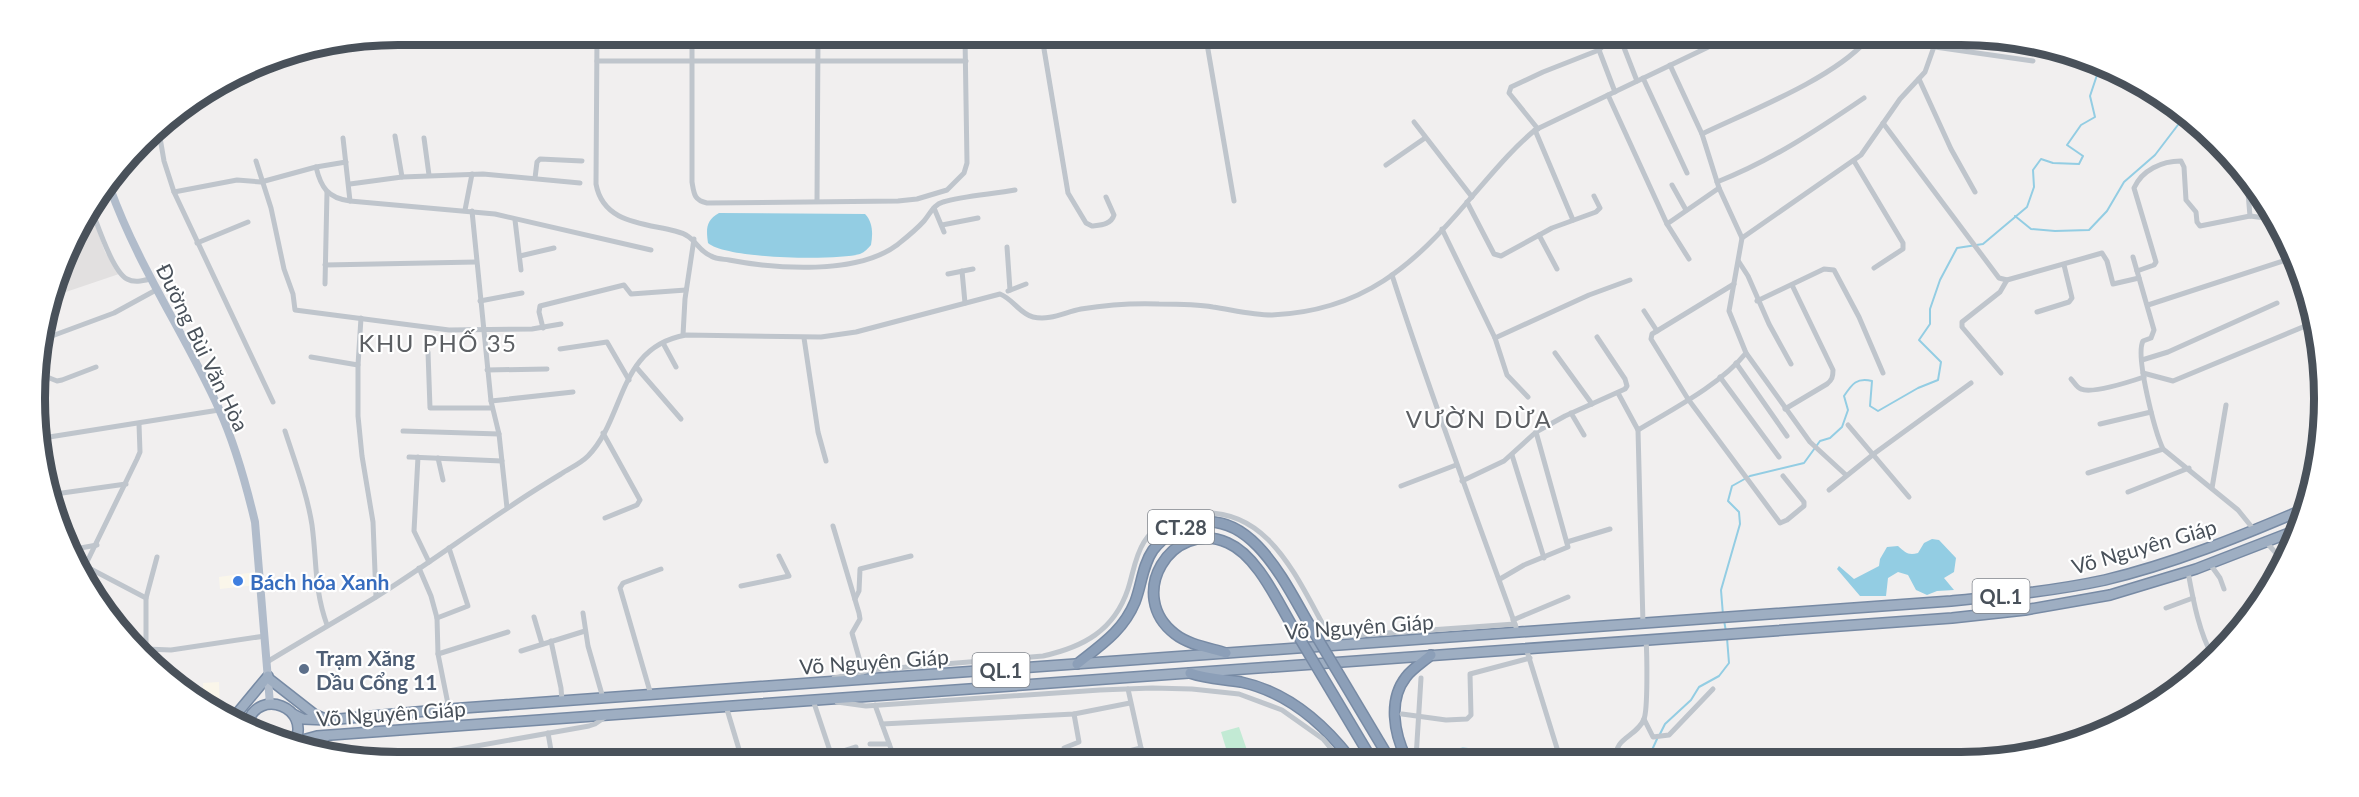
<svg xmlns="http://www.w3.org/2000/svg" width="2359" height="797" viewBox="0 0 2359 797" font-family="Lato,sans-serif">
<rect width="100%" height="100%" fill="#f1efef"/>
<g fill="#faf6ea">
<polygon points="256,572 257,585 220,589 219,577"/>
<polygon points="219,682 220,711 204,704 203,683"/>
</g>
<polygon fill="#e2e0e0" points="91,213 105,252 119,274 54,296 72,237"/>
<polygon fill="#c2ead4" points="1239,727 1248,753 1229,758 1221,732"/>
<g fill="#93cde3">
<path d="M719,213L865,214C873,222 873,234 871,245C868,248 865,252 860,254C835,261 726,259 708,243C706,229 706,220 719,213Z"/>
<path d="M1932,539L1939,540L1956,558L1954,572L1944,578L1954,590L1937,591L1927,595L1916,590L1908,575L1898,572L1888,578L1886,596H1860L1837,569L1839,566L1854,579L1879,566L1880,559L1887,547L1898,546C1905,552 1908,556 1918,553L1924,543Z"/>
</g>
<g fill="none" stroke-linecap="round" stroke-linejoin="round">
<g stroke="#93cde3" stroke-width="2">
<polyline points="2015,216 2031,229 2055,231 2089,230 2107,211 2124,182 2155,155 2184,117"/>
<path d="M1723,615L1721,590L1740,524L1739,512L1728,501L1732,486L1750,476L1804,463L1820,441L1830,438L1842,427L1848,410L1844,396C1852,384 1857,377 1872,381L1870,406L1878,411L1918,388L1938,380L1941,362L1919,340L1930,324V309L1940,280L1957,248L1983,244L2027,207L2034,187L2033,170L2041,159L2053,163L2079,164L2083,156L2067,145L2081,125L2095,117L2090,96L2099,69"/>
<polyline points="1724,620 1726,632"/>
<polyline points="1660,734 1665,724 1691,700 1699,687 1719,676 1729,663 1727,638"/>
<path d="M1437,758C1457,747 1466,744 1487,758"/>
<polyline points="1644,758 1652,750 1657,739"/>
</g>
<g stroke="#778aa4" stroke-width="12">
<g id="trunk">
<polyline points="268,678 314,714 325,719"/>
<path d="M293,714L303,719L328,720L449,709L1951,601C2002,596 2054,591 2105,580C2172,564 2239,537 2302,510"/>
<polyline points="234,717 268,676"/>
<path d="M248,722C259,688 311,707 295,742"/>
<polyline points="295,742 317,736 1952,618 2025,610 2110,595 2196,569 2294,531"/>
<polyline points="310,748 325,737"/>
</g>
</g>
<g stroke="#778aa4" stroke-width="12">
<g id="motorway">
<path d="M1226,653C1210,648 1189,645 1175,634C1125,596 1171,518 1228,543C1258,556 1278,603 1294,629"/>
<path d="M1077,664C1101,645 1123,631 1135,602C1142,584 1142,566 1153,550C1164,536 1177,528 1194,524C1251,508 1286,585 1309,624"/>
<path d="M1190,673C1207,679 1224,679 1241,682C1287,692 1322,722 1350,758"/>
<path d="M1406,758C1394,733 1388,700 1406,677C1412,669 1423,662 1431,655"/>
</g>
</g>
<g stroke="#bfc5cc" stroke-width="5">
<path d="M597,35L596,184C603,223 643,223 675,231C697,236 695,249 711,256C716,259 723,259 729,260C776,269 857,275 897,245C907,237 916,230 924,221C930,214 934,204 943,202C962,196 994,194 1015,190"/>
<path d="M692,36V182C694,194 694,200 707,203L898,201L917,199L947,190L964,173L967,163L965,37"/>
<path d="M1042,37L1068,193L1086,223L1092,226C1100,225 1111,225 1114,215L1106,197"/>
<polyline points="1206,38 1234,201"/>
<polyline points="1621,40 1637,81"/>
<polyline points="1935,47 2033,61"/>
<polyline points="1599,50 1615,92"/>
<polyline points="597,61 966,61"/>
<polyline points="1643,78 1687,173"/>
<polyline points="1919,79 1951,149 1975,192"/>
<polyline points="1608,95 1667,224 1689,259"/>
<polyline points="1414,122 1472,197"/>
<polyline points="1883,123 1999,278 2007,280 2102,253 2107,261 2113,284 2139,278"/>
<polyline points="158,126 164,161 174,192 273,402"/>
<polyline points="1538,129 1509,93 1511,87 1543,72 1599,50 1609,40"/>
<polyline points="1535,130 1573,220"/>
<path d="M1702,134C1750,111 1832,79 1866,41"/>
<polyline points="395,136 402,177"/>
<polyline points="343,138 350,201 495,214 651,250"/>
<polyline points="424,138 429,175"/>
<polyline points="2224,158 2226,162 2230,163"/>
<polyline points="256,161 271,208 284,269 293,294 295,310 449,330 532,329 561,324"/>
<polyline points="1854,161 1903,243 1903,249 1874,268"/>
<polyline points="1386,165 1425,138"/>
<path d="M316,167C321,188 328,198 350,201"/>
<polyline points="535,178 537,162 540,159 582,161"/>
<polyline points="2247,181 2250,216"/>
<path d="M1717,182C1771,161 1817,130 1864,98"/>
<polyline points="350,184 402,177 483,174 580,183"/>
<polyline points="1672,185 1686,210"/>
<polyline points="174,192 237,180 261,182 316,167 346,162"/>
<polyline points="817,201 818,36"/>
<polyline points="1467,202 1494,254 1501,256 1552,228 1596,212 1600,208 1594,196"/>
<polyline points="934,208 944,232"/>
<polyline points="465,210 472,174"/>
<path d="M92,211C98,226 113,272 127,279C134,283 142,281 150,279"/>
<polyline points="472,211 491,401 499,434 507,508"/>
<polyline points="515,220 521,270"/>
<polyline points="1667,224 1719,188"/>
<polyline points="942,225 978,218"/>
<polyline points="1442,229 1495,338 1589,295 1630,280"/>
<polyline points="1539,235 1557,269"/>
<polyline points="1742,238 1861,155 1900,99 1925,72 1936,41"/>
<polyline points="197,243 248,222"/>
<polyline points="1007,247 1010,290"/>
<polyline points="520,256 554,248"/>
<path d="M2133,257L2154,330L2151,338L2143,341C2135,356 2155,432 2163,449L2238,510L2255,531"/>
<polyline points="1739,262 1748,276 1769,324 1791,364"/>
<polyline points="325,265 476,262"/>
<polyline points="962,271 965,303"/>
<path d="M2137,271L2154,265L2156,262L2134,188C2142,170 2162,161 2181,161L2184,167L2186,200L2196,212L2197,222L2200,226L2250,216L2273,219"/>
<polyline points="948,274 973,269"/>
<path d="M1392,275C1430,394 1474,510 1516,627"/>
<polyline points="325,284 327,192"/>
<polyline points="1008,291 1026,284"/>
<polyline points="480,301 522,293"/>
<polyline points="1757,301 1824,269 1834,270 1859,317 1883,373"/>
<polyline points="2148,305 2289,259"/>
<polyline points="1644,311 1657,331 1734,284"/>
<polyline points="2037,312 2069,302 2072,298 2064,265"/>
<polyline points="361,318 358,365 358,416 362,456 373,522 376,597"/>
<polyline points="543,328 539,312 540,306 624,285 631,294 686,290"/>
<polyline points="1657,331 1652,334 1651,339 1688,399 1780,523 1787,520 1804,506 1804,502 1783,476"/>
<polyline points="683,335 685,299 694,239"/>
<polyline points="804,338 818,432 826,461"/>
<polyline points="1495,338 1507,375 1528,397"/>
<polyline points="41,340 114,313 156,290"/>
<polyline points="663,343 676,367"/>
<polyline points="560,349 607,342 629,380"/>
<polyline points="428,352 430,408 492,408"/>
<polyline points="1555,353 1592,404"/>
<polyline points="1746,353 1810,442 1846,475"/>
<polyline points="311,357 358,365"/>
<polyline points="2142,360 2168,352 2277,303"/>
<polyline points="1736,363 1787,436"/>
<polyline points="636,367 681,419"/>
<polyline points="40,370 47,377 47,381 40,386"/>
<polyline points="487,370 547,369"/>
<polyline points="2001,373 1962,327 1962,322 2000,292 2007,280"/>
<polyline points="2143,373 2173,381 2315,322"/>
<polyline points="47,377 57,381 62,380 96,367"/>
<polyline points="1720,377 1779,457"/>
<path d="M2071,379C2074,382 2077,388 2081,389C2092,394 2132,381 2144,377"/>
<polyline points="1618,393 1638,430"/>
<polyline points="491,401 573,392"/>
<path d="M1785,409L1827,384C1832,380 1833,377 1833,370L1792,285"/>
<polyline points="1571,413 1584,435"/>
<polyline points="42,418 44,438"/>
<polyline points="2100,424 2151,412"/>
<polyline points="1848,425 1909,497"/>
<path d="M285,431C295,462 307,493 312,525C317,562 314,589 327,625"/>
<polyline points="403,431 499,434"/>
<polyline points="603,433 640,500 637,505 605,518"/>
<polyline points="43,438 219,410"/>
<polyline points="46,438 55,510"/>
<polyline points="1512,455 1544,558"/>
<polyline points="409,457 502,461"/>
<polyline points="418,457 414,531 429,562"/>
<polyline points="438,458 443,480"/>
<polyline points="2088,473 2163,449"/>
<polyline points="1462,481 1504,461 1536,432 1565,416 1625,389 1627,386 1625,379 1597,337"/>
<polyline points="1401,486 1456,465"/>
<polyline points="2212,488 2226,405"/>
<polyline points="1829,490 1875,453 1971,383"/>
<polyline points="2128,492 2189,468"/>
<polyline points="48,495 126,484"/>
<polyline points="833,526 859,613 860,619 852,633 863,672"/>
<polyline points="1567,542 1610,529"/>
<polyline points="2267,543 2283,561"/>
<polyline points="75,549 97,545"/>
<polyline points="2210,564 2220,578 2224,589"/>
<polyline points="85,566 146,598 146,649 171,650 265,636"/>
<polyline points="84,568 137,459 140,452 139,424"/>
<polyline points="419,568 431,596 437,618 438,654 449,709"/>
<path d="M2188,572C2193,599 2199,633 2213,657"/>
<polyline points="1500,579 1524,565 1568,547 1536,432"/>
<polyline points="741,586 789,576 779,556"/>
<polyline points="146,598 157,557"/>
<polyline points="855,599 859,591 860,569 911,556"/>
<polyline points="2166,608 2193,598"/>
<polyline points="583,613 588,646 603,698"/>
<polyline points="534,617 542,644"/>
<polyline points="437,618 468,606 449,548"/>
<polyline points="1513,620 1568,597"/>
<path d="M1643,624L1638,430C1673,409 1720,385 1746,353L1729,311L1742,238L1719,188L1702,134L1670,65"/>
<polyline points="551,641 561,688 562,701"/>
<polyline points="1526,648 1560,758"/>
<polyline points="521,651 585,631"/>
<polyline points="438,654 508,632"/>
<path d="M267,662C303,640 340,619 376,597C421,569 464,537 508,508C525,496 543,485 561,474C570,468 580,464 588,456C626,417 617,347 686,335L821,337L856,332L1000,294C1013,299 1020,314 1033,317C1050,321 1065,312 1081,309C1106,305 1134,303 1159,304C1176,304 1196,304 1213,307C1233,310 1252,315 1272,315C1363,311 1413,266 1469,200C1491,175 1510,151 1535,130L1723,40"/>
<path d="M834,678L871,670L1043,656C1083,647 1114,631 1128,589C1133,574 1135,556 1144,542C1154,526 1172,517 1190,514C1269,502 1297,580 1330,637L1515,624"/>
<polyline points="1128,689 1143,757"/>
<polyline points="651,695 620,588 623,583 661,569"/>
<polyline points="813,700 831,754"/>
<polyline points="837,702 866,706 1100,690 1152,688 1192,689 1239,694 1282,710 1323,739 1339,758"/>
<polyline points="875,705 894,757"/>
<polyline points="726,706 741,756"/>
<polyline points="1402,714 1446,720 1467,719 1471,715 1470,674 1530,658"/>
<polyline points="1644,719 1653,737 1669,735 1713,689"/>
<polyline points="882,724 1074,714 1130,703"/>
<polyline points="548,733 552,756"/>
<polyline points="870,744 889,744"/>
<polyline points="420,756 589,726 595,724 608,715"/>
<polyline points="825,757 856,747"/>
<polyline points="1066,757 1064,748 1079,742 1074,714"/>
<polyline points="1105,757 1141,748"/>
<polyline points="1416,758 1421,678"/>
<path d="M1617,758C1613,738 1637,737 1644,719C1648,709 1647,653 1646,640"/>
</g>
<path stroke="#b1bccb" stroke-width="8" d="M110,188C138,266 185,334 219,409C235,444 246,484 255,522L270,704"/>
<use href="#trunk" stroke="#9eaec2" stroke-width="9"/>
<use href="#motorway" stroke="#8c9fb8" stroke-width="9"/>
<g stroke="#778aa4" stroke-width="12" stroke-linecap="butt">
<g id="motorway-bridge">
<polyline points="1309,624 1389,758"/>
<polyline points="1294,629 1371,758"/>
</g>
</g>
<use href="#motorway-bridge" stroke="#8c9fb8" stroke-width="9"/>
</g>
<circle fill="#3f7fe0" stroke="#fff" stroke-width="2" cx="238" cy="581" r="6"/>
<circle fill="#5c6f8a" stroke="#fff" stroke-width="2" cx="304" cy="669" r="6"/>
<g text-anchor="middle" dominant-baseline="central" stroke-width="4.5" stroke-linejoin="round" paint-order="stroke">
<g fill="#fff" stroke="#80858c" stroke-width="1.5">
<rect x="1148" y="510" width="66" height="34" rx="4.5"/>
<rect x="1972.5" y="579" width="57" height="34" rx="4.5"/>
<rect x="972.5" y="653" width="57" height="34" rx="4.5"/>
</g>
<g font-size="20" font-weight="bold" fill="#49515a">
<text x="1181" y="527">CT.28</text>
<text x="2001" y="596">QL.1</text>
<text x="1001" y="670">QL.1</text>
</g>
<g font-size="21" fill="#49515a" stroke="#fff">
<text transform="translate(203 347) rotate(64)">Đường Bùi Văn Hòa</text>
<text transform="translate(2144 546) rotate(-16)">Võ Nguyên Giáp</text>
<text transform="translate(1359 626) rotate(-4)">Võ Nguyên Giáp</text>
<text transform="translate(874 661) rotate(-4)">Võ Nguyên Giáp</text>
<text transform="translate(391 713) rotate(-4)">Võ Nguyên Giáp</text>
</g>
<g font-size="21" font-weight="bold" fill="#366cbe" stroke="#fff" text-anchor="start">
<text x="250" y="581">Bách hóa Xanh</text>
</g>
<g font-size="21" font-weight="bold" fill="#4e5e75" stroke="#fff" text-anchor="start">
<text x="316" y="657">Trạm Xăng<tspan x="316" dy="24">Dầu Cổng 11</tspan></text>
</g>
<g font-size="24" letter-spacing="1.5" fill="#5c5f63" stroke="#fff">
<text x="438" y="342">KHU PHỐ 35</text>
<text x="1479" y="418">VƯỜN DỪA</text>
</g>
</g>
<path d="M0 0H2359V797H0ZM398 45H1961A353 353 0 0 1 2314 398V399A353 353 0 0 1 1961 752H398A353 353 0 0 1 45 399V398A353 353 0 0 1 398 45Z" fill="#fff" fill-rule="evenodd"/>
<path fill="none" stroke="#49515a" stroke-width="8" d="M398 45H1961A353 353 0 0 1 2314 398V399A353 353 0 0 1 1961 752H398A353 353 0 0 1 45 399V398A353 353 0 0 1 398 45Z"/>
</svg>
